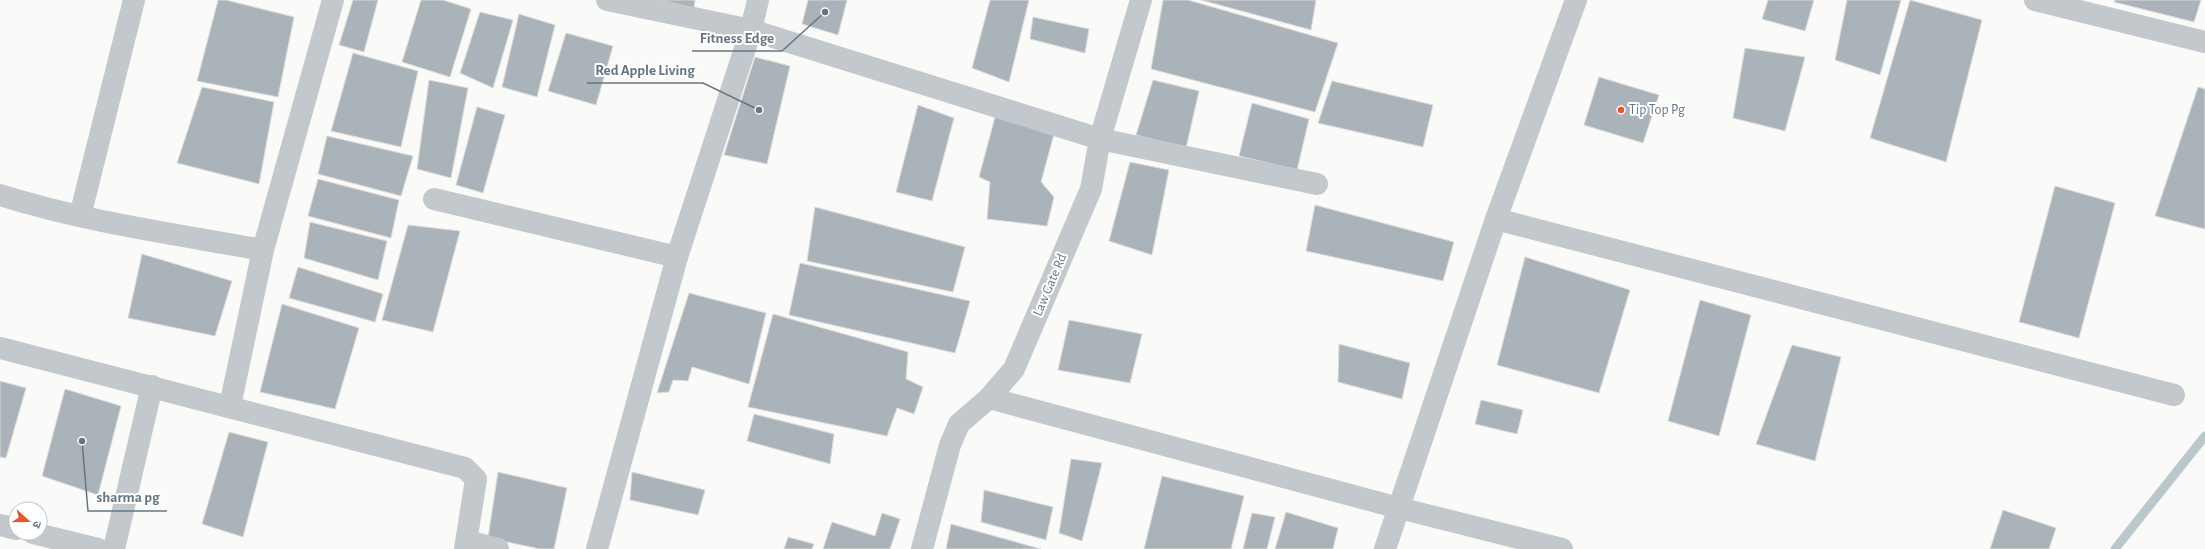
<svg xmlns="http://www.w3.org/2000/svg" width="2205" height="549" viewBox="0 0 2205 549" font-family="'Alegreya Sans','Noto Sans Devanagari',sans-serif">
<rect width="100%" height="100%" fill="#fafaf8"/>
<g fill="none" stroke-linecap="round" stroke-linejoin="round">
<polyline stroke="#bbc7cb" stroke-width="9" points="2115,549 2205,436"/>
</g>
<g fill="#aab3b9" stroke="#dcdcda">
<polygon points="218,0 226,0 294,17 278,97 197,81"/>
<polygon points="353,0 378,0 364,52 339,45"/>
<polygon points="421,0 443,0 471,9 450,77 402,62"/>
<polygon points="660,0 695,0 694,9"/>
<polygon points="808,0 847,0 838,35 802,24"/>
<polygon points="990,0 1029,0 1009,82 972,68"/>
<polygon points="1163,0 1188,0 1338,43 1315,112 1151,69"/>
<polygon points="1201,0 1316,0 1311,30"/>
<polygon points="1768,0 1814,0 1805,31 1762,19"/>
<polygon points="1847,0 1901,0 1880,75 1835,60"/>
<polygon points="1910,0 1982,20 1946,162 1870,138"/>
<polygon points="2115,0 2201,0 2194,22 2114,2"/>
<polygon points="480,12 513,20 493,88 460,73"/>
<polygon points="519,14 555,25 537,97 502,87"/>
<polygon points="1033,17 1089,29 1085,53 1030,39"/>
<polygon points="566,33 613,46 596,105 548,91"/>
<polygon points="1745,48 1805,57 1785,131 1733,118"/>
<polygon points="353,53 418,71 401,147 331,131"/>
<polygon points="755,57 790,66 767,164 724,155"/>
<polygon points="1599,77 1659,95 1643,143 1584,125"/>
<polygon points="429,80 468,88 451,178 417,169"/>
<polygon points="1153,80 1199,91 1186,148 1136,135"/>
<polygon points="1332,81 1433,105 1423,147 1318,123"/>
<polygon points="202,87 274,102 259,184 177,163"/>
<polygon points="2198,87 2205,89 2205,229 2155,216"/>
<polygon points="1252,103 1309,119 1297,170 1239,156"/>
<polygon points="918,105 954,118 932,201 896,192"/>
<polygon points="477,107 505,115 483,193 456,185"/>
<polygon points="995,117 1054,134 1041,182 1054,197 1047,226 987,219 990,182 979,177"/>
<polygon points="327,136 413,156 401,196 318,174"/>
<polygon points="1130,162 1169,170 1152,255 1109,241"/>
<polygon points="318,179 399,200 391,238 308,216"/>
<polygon points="2055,186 2115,203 2079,338 2019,322"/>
<polygon points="1315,205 1454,242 1443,281 1306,251"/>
<polygon points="815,207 965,247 953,292 807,261"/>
<polygon points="310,222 387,241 378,280 304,258"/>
<polygon points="408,225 460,231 433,332 382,320"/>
<polygon points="142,254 232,281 215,336 128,318"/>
<polygon points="1525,257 1630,290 1599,393 1497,365"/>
<polygon points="800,263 970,301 955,353 789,315"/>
<polygon points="298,267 383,294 375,322 289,298"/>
<polygon points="689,293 766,313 749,384 692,367 688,381 673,380 669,392 657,393"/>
<polygon points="1700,300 1751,315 1719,436 1668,421"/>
<polygon points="282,304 359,328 335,409 260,392"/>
<polygon points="773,314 908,352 906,379 923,387 914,414 897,408 887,436 748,407"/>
<polygon points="1069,320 1142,334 1130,383 1058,370"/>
<polygon points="1339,344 1410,363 1402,399 1338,382"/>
<polygon points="1792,345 1841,357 1815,461 1756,444"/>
<polygon points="0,381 26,388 6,458 0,457"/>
<polygon points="65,389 121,406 98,495 42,476"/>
<polygon points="1481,400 1523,410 1517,434 1475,424"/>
<polygon points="754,414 834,434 830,464 747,441"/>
<polygon points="229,432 268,442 243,537 202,524"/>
<polygon points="1071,459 1102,463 1082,541 1059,533"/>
<polygon points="498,472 567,488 554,549 540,549 488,538"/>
<polygon points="632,472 705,490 698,515 630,500"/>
<polygon points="1162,476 1244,496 1231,549 1144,549"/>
<polygon points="984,490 1053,507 1046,540 981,522"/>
<polygon points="2003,510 2056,528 2049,549 1990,549"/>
<polygon points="1286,512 1338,528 1333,549 1275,549"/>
<polygon points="882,513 900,519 890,549 823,549 832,522 875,536"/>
<polygon points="1252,513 1275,517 1267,549 1243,549"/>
<polygon points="951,524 1041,549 946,549"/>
<polygon points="788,537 814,544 812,549 784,549"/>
</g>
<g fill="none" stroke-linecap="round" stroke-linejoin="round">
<g stroke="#c3c8cc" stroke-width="22">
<polyline points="607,0 751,30 1100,139 1317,184"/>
<polyline points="2035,0 2205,42"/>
<path d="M0,195C85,222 175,234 263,250"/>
<polyline points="434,199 677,257"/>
<polyline points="80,216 134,0"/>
<polyline points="1496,219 2174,395"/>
<polyline points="0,348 465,468 476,479 465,549"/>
<polyline points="989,398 1399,508 1562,549"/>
<polyline points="230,406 263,250 333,0"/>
<polyline points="0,525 16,529"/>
<polyline points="33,533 98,549"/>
<polyline points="467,541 498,549"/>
<polyline points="114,549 152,386"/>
<polyline points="597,549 677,257 751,30 758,0"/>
<polyline points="922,549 950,445 959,424 989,398 1014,369 1091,189 1100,139 1141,0"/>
<polyline points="1385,549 1496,219 1576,0"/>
</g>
</g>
<circle fill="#e4572e" stroke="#fff" stroke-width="1.5" cx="1621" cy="110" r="4"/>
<g text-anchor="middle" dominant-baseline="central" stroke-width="4" stroke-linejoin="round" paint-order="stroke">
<g font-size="14" fill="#657683" stroke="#fff" text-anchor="start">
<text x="1629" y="110">Tip Top Pg</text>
</g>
<g font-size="14" fill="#657683" stroke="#fff">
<text transform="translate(1050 285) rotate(-67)">Law Gate Rd</text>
</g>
</g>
<path fill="none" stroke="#657683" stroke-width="1.5" d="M825 12L782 51H692M759 110L703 83H587M82 441L88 511H167"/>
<g fill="#657683" stroke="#fff" stroke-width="1.5">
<circle cx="825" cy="12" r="4"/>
<circle cx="759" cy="110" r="4"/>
<circle cx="82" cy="441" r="4"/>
</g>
<g font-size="15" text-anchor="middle" font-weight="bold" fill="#657683" stroke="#fff" stroke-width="4" stroke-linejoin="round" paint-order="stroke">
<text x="737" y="43">Fitness Edge</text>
<text x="645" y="75">Red Apple Living</text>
<text x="128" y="502">sharma pg</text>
</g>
<g transform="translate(28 521) rotate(111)"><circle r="19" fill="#ffffff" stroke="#c1c8cd"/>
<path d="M0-3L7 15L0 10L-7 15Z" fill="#e4572e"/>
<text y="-6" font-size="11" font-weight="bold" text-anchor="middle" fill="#657683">उ</text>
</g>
</svg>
